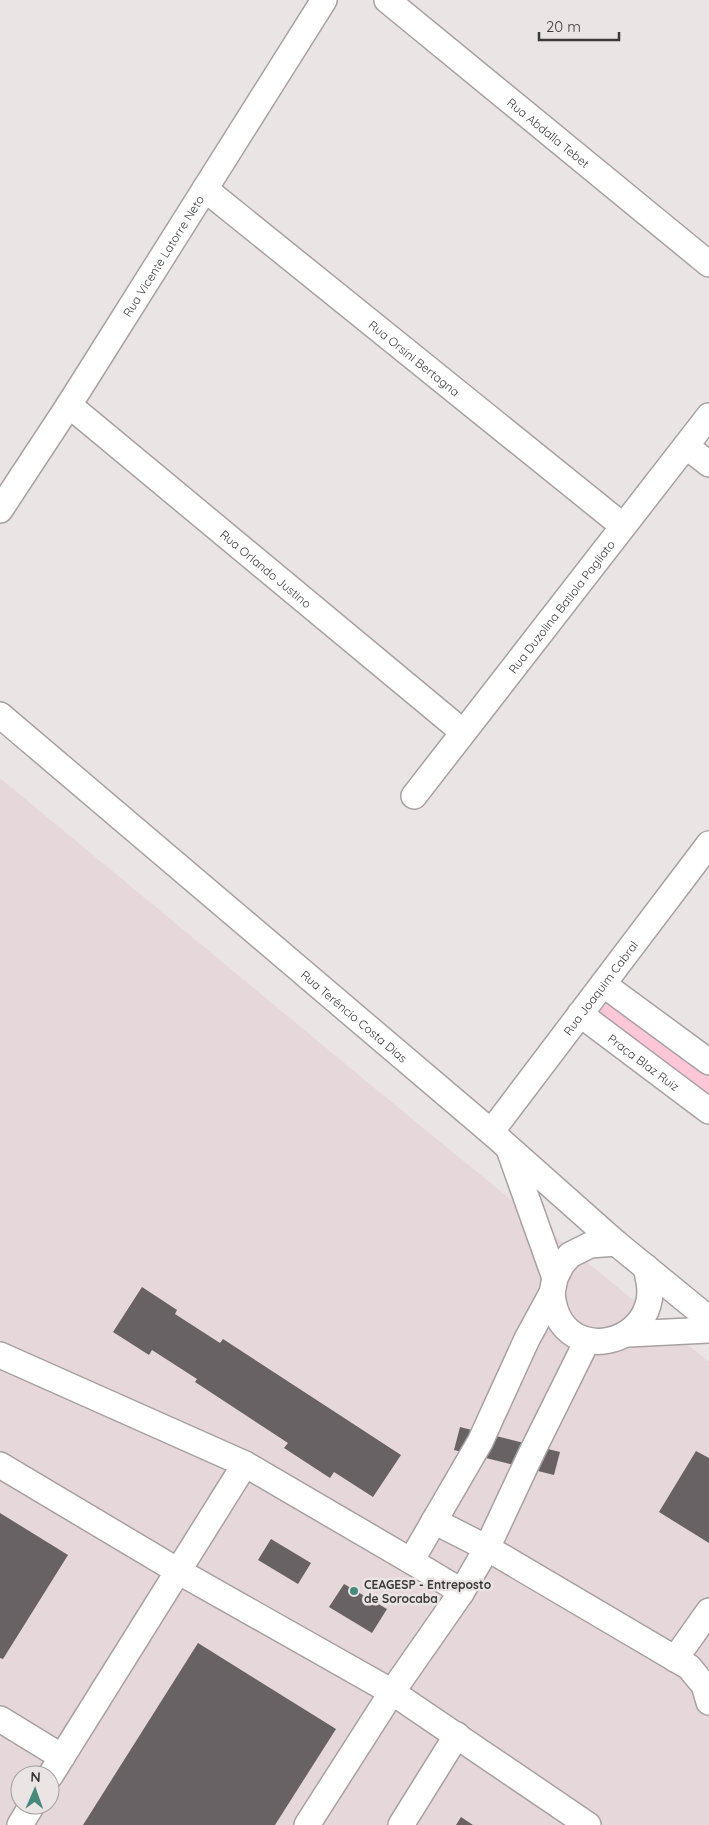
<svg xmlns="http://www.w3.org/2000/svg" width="709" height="1825" viewBox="0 0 709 1825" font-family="Quicksand,sans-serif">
<rect width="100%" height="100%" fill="#eae4e5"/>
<path fill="#e6d7db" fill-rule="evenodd" d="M0,778L389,1100L709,1362V1825H0ZM20,1775H50V1805H20Z"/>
<polygon fill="#fdc7d7" points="607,1004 609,1004 709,1077 709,1097 599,1014 601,1009"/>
<g fill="#686264">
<polygon points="142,1287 177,1310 175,1314 220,1343 223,1339 401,1455 373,1497 334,1472 330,1478 284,1448 288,1443 195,1382 197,1379 152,1350 149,1355 113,1332"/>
<polygon points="460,1427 560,1452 554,1475 454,1450"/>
<polygon points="696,1451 709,1458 709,1543 659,1512"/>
<polygon points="0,1513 68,1555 3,1659 0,1658"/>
<polygon points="271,1539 311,1563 298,1584 258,1560"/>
<polygon points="344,1584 387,1609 372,1633 329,1607"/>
<polygon points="198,1643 336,1729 275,1825 83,1825"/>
<polygon points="461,1817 473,1825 456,1825"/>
</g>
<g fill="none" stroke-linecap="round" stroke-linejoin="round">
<g stroke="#a7a1a3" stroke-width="28">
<g id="minor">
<path id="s1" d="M387,0L709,264"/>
<path id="s2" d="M205,189L623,526"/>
<path id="s3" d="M69,405L463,732"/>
<polyline points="686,446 709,464"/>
<path id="s4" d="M0,510L69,405L324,0"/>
<path id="s5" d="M0,715L491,1132L616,1243L709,1319"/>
<path id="s6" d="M414,796L709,416"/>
<polyline points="603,984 709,1062"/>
<path id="s7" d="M580,1014L709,1111"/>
<path id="s8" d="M491,1132L709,844"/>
<polyline points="509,1149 555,1278"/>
<path d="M552,1293C553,1304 555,1313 561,1322C584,1356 638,1342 648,1305C652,1293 649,1280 646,1267"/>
<polyline points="628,1334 709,1330"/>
<polyline points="0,1355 245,1464 411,1561 449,1584 461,1593"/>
<polyline points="0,1465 178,1571 392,1692 588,1825"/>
<polyline points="434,1521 487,1548 689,1667 704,1685 709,1702"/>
<polyline points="411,1561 480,1442 527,1339 552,1293 555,1278 562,1264 570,1255 590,1245 616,1243"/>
<polyline points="675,1659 709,1611"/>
<polyline points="0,1719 62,1757"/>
<polyline points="50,1776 245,1464"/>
<polyline points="20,1825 32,1805"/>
<polyline points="307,1825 392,1692 461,1593 487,1548 532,1452 587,1341"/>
<polyline points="401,1825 457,1735"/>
</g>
</g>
<use href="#minor" stroke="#fff" stroke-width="25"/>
</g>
<circle fill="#478a7c" stroke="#eae4e5" stroke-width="2" cx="354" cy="1591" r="5"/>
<g text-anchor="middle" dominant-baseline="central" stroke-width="5" stroke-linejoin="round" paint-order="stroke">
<g font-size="12" fill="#3a3839" stroke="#eae4e5">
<text stroke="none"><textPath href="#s1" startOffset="209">Rua Abdalla Tebet</textPath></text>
<text stroke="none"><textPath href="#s4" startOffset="302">Rua Vicente Latorre Neto</textPath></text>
<text stroke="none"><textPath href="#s2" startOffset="269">Rua Orsini Bertagna</textPath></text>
<text stroke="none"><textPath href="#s3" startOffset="256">Rua Orlando Justino</textPath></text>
<text stroke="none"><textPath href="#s6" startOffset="240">Rua Duzolina Batiola Pagliato</textPath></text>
<text stroke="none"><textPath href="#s8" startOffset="181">Rua Joaquim Cabral</textPath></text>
<text stroke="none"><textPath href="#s5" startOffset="465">Rua Terêncio Costa Dias</textPath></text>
<text stroke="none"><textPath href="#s7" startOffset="80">Praça Blaz Ruiz</textPath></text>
</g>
<g font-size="12" font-weight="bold" fill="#3a3839" stroke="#eae4e5" text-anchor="start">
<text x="364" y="1584">CEAGESP - Entreposto<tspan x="364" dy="14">de Sorocaba</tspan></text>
</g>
</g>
<g transform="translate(35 1790) rotate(2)"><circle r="24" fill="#eae4e5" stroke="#a49fa0"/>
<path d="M0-4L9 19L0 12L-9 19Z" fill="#478a7c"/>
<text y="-8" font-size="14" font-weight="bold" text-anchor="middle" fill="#3a3839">N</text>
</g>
<path d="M539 32v8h80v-8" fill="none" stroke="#3a3839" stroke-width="2.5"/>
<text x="546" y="32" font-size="15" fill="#3a3839" stroke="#eae4e5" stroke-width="4" paint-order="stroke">20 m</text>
</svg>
